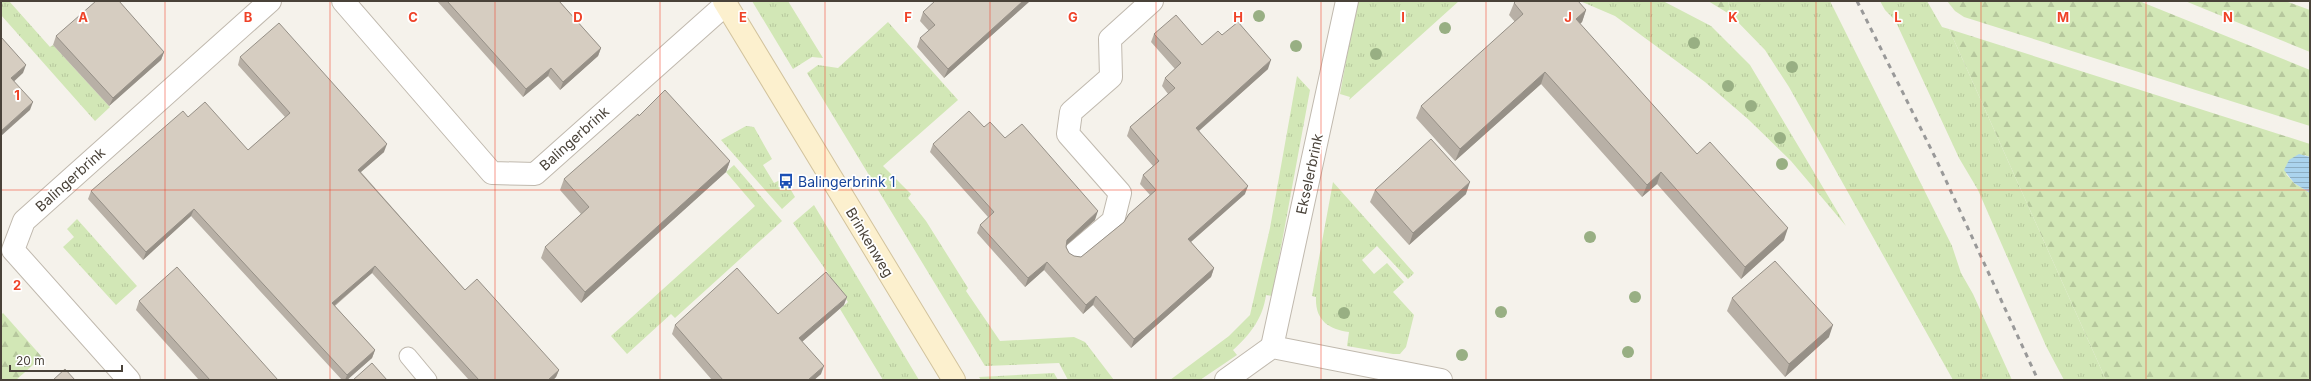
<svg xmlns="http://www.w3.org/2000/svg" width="2311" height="381" viewBox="0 0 2311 381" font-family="Inter,sans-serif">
<defs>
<pattern id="grass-tufts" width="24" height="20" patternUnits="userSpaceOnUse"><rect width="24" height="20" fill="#d2e7b6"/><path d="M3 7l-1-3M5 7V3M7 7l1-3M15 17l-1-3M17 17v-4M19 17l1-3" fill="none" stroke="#b6c79d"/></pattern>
<pattern id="forest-firs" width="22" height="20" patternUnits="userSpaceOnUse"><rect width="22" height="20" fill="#d2e7b6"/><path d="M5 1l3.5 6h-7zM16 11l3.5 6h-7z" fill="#b6c79d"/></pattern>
<pattern id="water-rules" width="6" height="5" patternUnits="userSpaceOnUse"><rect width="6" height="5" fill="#abd4ee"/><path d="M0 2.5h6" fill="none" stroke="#8daec2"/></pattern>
</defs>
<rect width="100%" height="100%" fill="#f5f2eb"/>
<g fill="url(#grass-tufts)">
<polygon points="1,1 9,1 50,47 53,45 110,107 95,121 1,15"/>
<polygon points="752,1 788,1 823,58 812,57 793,69"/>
<polygon points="1357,1 1459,1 1349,100 1350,97 1340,94"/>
<polygon points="1580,1 1663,1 1711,26 1750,65 1846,226 1791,161 1749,120 1705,82 1615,16"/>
<polygon points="1728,1 1830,1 1952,246 1961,273 1973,294 2012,380 1953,380 1789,87 1765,50 1731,15"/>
<polygon points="1880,1 1927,1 1942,27 1949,29 2106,380 2064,380 2046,346 1978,190 1959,158 1895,20 1885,10"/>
<polygon points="888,22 958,100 883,166 911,194 908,198 926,221 968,288 966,291 1000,341 1074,337 1085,342 1114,380 1068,380 1059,363 985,366 807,73 818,65 838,68"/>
<path d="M1297,76L1310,90L1272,296L1266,295C1263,318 1250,335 1233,350L1237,355L1200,380H1170L1229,336L1250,315L1270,228Z"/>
<polygon points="746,126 754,127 772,159 763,165 774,183 784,178 795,197 782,209 721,140"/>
<polygon points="734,165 782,221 675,318 671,314 627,354 611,336 755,206 726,172"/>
<path d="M1333,182L1414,273L1408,279L1377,246L1362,260L1374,274L1387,263L1404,282L1393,292L1414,315L1406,347L1400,354H1393L1347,346L1349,332C1328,329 1315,320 1316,297L1312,296Z"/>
<polygon points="814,205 919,380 883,380 840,309 848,302 793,223"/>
<polygon points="77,219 137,286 116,305 63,247 74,237 67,229"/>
<polygon points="1054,373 1058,380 981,380 979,377"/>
</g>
<g fill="url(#forest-firs)">
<polygon points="1708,1 1728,1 1731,15"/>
<polygon points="1947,1 2139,1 2310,70 2310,126 1964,17 1955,11"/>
<polygon points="2185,1 2285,1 2310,10 2310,52"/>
<polygon points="1949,29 2310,144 2310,157 2305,155 2286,174 2294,183 2310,193 2310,380 2106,380"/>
<polygon points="3,313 42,357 16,380 1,380 1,315"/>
</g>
<polygon fill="url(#water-rules)" points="2299,154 2310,157 2310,193 2294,183 2284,170 2289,160"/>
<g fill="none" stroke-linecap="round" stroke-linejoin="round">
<g stroke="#c0b9ae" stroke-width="19">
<polyline id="lane" points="408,356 428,380"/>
</g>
<g stroke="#c0b9ae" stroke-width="24">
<g id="street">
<polyline points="343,1 492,173 535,174 726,4"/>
<polyline points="1075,253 1113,221 1120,193 1068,134 1071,112 1111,77 1110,39 1152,1"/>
<polyline points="1272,347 1347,1"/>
<polyline points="129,380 13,250 24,221 270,1"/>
<polyline points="1226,380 1272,347 1441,380"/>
</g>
</g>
<g stroke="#d2c39d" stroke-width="24">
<polyline id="secondary" points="724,1 954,380"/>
</g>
<use href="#lane" stroke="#fff" stroke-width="17"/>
<use href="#street" stroke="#fff" stroke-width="22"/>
<use href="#secondary" stroke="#fcf0ce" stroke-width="22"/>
<polyline stroke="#999" stroke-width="3" stroke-dasharray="5 5" stroke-linecap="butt" points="1857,1 1936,159 2038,380"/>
</g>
<g fill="#98af83">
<circle cx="1259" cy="16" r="6"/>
<circle cx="1445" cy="28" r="6"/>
<circle cx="1694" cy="43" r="6"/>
<circle cx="1296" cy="46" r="6"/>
<circle cx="1376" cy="54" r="6"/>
<circle cx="1792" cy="67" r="6"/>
<circle cx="1728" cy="86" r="6"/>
<circle cx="1751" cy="106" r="6"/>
<circle cx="1780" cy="138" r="6"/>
<circle cx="1782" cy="164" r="6"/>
<circle cx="1590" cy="237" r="6"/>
<circle cx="1635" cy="297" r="6"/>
<circle cx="1501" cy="312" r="6"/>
<circle cx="1344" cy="313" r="6"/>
<circle cx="1628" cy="352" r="6"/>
<circle cx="1462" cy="355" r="6"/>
</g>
<g fill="#b8b0a6">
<polygon points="437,1 559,1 601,48 598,56 560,90 548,76 523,97"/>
<polygon points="1030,1 944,78 917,47 920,38 929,31 920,21 923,12"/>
<polygon points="1514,3 1586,10 1582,22 1580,24 1697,154 1784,240 1741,279 1657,184 1642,197 1541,84 1455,161 1416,118 1421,106 1515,22 1509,15"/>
<polygon points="1154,34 1202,45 1222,35 1268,69 1199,131 1245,194 1191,242 1214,268 1211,277 1131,348 1093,305 1083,314 1044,270 1025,287 977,233 980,225 988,217 930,152 933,144 984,127 1005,138 1095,220 1066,246 1069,253 1074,256 1081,257 1124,222 1150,195 1140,184 1143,175 1153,166 1127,136 1130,127 1168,94 1162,86 1165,78 1175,69 1151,42"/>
<polygon points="56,36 164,52 161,60 109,106 53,45"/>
<polygon points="240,57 384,152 361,172 465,290 559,370 556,377 553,380 469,380 372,273 335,306 375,350 372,358 347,380 342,380 191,216 143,260 88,199 91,191 188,117 248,150 285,117 238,65"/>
<polygon points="639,116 730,161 726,172 581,303 541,258 545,247 581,214 560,190 564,179"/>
<polygon points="1375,190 1466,194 1409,245 1370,202"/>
<polygon points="1732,298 1829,337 1785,377 1727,311"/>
<polygon points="139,301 278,380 199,380 136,310"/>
<polygon points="844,305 802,342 821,374 814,380 712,380 672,334 675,325 778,314"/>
</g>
<g fill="#969087">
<polygon points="1023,1 1030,1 944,78 948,69"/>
<polygon points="1586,10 1582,22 1571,31 1576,19"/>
<polygon points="601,48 598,56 560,90 563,82"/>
<polygon points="164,52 161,60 109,106 113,98"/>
<polygon points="1271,60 1268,69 1193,136 1196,128"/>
<polygon points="26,65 23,73 8,87 11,78"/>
<polygon points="551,68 548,76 523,97 526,89"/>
<polygon points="1545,72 1541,84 1455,161 1460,149"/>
<polygon points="33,102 30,110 1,136 1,131"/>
<polygon points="387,144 384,152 355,177 358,170"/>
<polygon points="730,161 726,172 581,303 585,292"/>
<polygon points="1661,172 1657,184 1642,197 1647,185"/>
<polygon points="1470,182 1466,194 1409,245 1413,233"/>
<polygon points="1248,186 1245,194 1185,247 1188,239"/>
<polygon points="194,209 191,216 143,260 146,252"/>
<polygon points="1098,211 1095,220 1063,248 1067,240"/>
<polygon points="1788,228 1784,240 1741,279 1745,267"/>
<polygon points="1047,262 1044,270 1025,287 1028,278"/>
<polygon points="375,266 372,273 329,310 332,303"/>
<polygon points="1214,268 1211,277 1131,348 1134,339"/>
<polygon points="1096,296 1093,305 1083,314 1086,305"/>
<polygon points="847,297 844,305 796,347 799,338"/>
<polygon points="1833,325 1829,337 1785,377 1789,364"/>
<polygon points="375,350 372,358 347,380 345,380 347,375"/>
<polygon points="824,366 821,374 814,380 808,380"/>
<polygon points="559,370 556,377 553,380 548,380"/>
</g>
<g fill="#d6cdc1" stroke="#969087">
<polygon points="96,1 119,1 164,52 113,98 56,36"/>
<polygon points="447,1 559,1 601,48 563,82 551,68 526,89"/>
<polygon points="935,1 1023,1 948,69 920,38 935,25 923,12"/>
<polygon points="1516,1 1578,1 1586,10 1576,19 1697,154 1710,142 1788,228 1745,267 1661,172 1647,185 1545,72 1460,149 1421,106 1523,14 1514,3"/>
<polygon points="1176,15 1202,45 1218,31 1222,35 1238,22 1271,60 1196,128 1248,186 1188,239 1214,268 1134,339 1096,296 1086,305 1047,262 1028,278 980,225 994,212 933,144 969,111 984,127 990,122 1005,138 1022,124 1098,211 1067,240 1066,247 1069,253 1074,256 1081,257 1124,222 1129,214 1156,190 1143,175 1159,161 1130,127 1175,88 1165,78 1181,63 1154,34"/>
<polygon points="279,23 387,144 358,170 465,290 477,279 559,370 548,380 479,380 375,266 332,303 375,350 347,375 194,209 146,252 91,191 183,111 188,117 205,102 248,150 290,113 240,57"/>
<polygon points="1,37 26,65 11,78 33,102 1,131"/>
<polygon points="665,90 730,161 585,292 545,247 589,207 564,179 638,114 639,116"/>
<polygon points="1431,139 1470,182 1413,233 1375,190"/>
<polygon points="1775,261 1833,325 1789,364 1732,298"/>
<polygon points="177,267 278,380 210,380 139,301"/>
<polygon points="737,268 778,314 826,272 847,297 799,338 824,366 808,380 723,380 675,325"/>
<polygon points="372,363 387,380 353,380"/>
<polygon points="65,369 75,380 53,380"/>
</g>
<path fill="none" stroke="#ef4228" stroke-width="1" stroke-opacity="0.55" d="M165,1V380M330,1V380M495,1V380M660,1V380M825,1V380M990,1V380M1156,1V380M1321,1V380M1486,1V380M1651,1V380M1816,1V380M1981,1V380M2146,1V380M1,190H2310"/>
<defs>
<g id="bus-bare" transform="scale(1.2)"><path d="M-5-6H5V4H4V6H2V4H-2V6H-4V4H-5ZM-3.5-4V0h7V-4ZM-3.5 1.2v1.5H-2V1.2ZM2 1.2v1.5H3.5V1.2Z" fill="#1a4fb4" stroke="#fff" stroke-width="2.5" paint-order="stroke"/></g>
</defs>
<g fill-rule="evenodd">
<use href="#bus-bare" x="786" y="181"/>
</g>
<g text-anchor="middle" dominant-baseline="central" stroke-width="3.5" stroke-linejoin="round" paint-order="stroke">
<g font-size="14" fill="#494239" stroke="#fff">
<text transform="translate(574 138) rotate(-42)">Balingerbrink</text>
<text transform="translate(1309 174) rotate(-78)">Ekselerbrink</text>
<text transform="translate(70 179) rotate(-42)">Balingerbrink</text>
<text transform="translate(870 242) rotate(59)">Brinkenweg</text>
</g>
<g font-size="14" fill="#164399" stroke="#fff" text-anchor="start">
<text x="798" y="181">Balingerbrink 1</text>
</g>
</g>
<g font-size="13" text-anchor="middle" font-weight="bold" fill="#ef4228" stroke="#fff" stroke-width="3.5" stroke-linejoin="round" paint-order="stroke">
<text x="83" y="22">A</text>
<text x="248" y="22">B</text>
<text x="413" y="22">C</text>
<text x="578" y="22">D</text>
<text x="743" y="22">E</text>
<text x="908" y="22">F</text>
<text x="1073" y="22">G</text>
<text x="1238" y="22">H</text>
<text x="1403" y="22">I</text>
<text x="1568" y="22">J</text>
<text x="1733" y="22">K</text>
<text x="1898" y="22">L</text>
<text x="2063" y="22">M</text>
<text x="2228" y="22">N</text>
<text x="17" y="100">1</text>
<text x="17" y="290">2</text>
</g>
<rect width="2311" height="381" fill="none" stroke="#494239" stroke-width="4"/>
<path d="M10 365v6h112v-6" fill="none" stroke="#494239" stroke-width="2"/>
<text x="16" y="365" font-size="12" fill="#494239" stroke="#ffffff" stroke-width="3" paint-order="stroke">20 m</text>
</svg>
